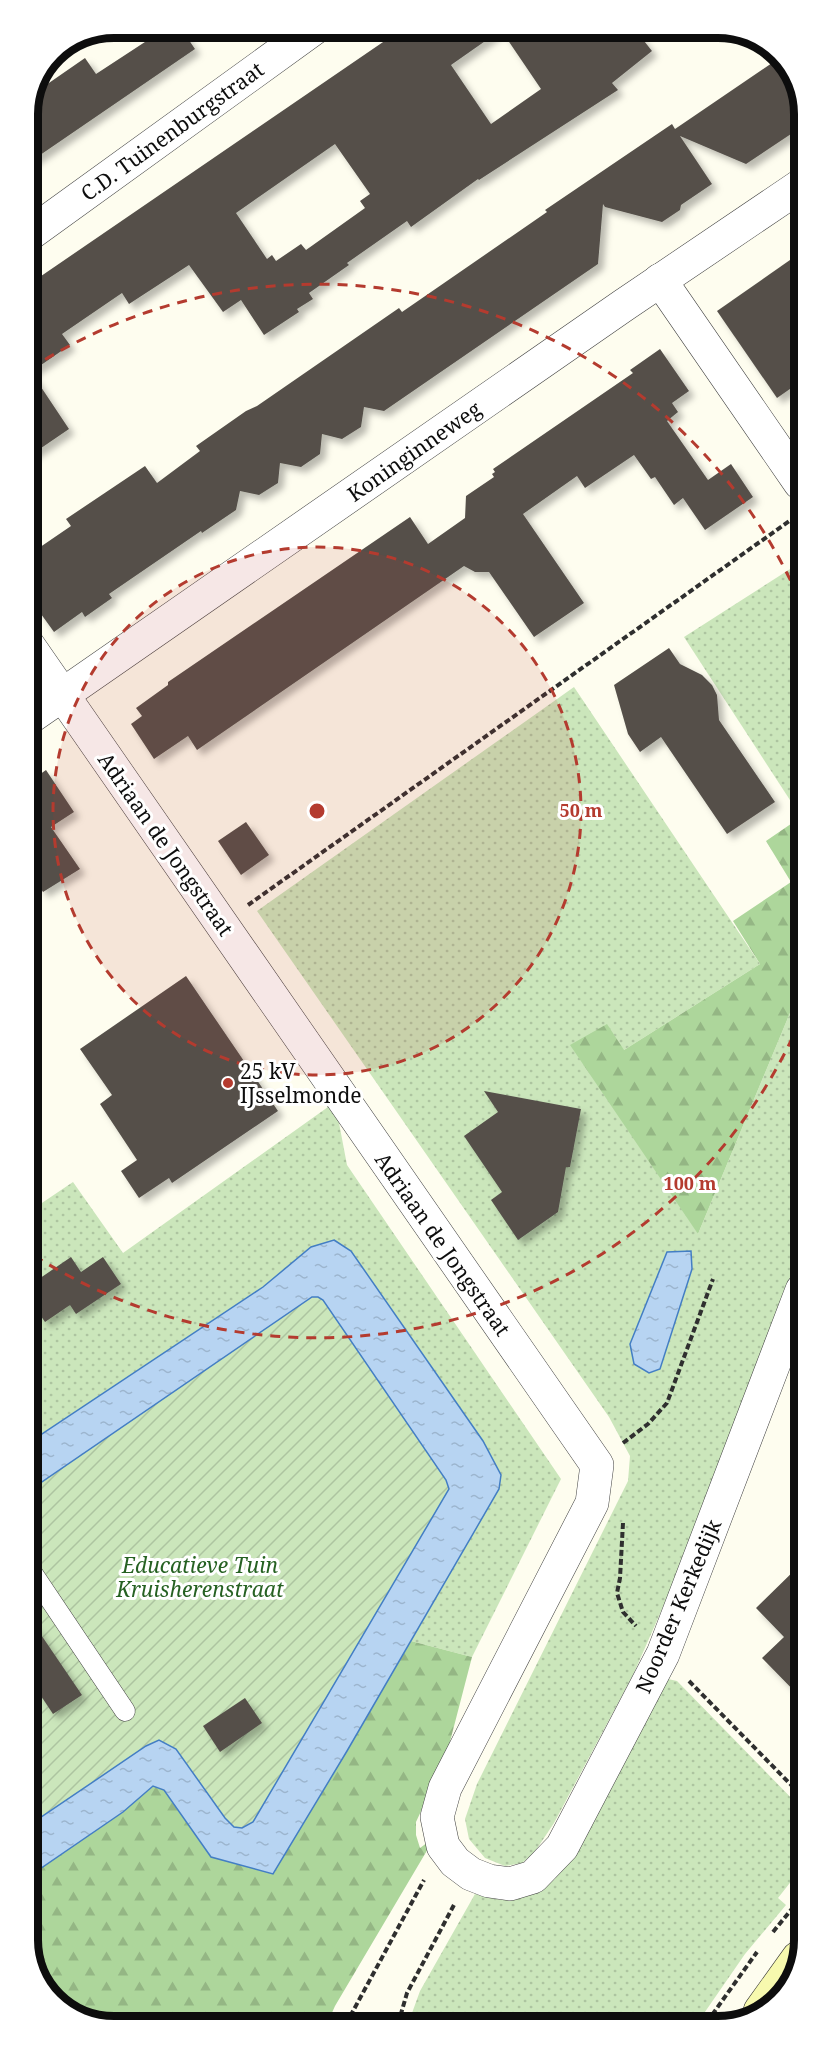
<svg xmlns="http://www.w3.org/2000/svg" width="831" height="2053" viewBox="0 0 831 2053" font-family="'Noto Serif',serif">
<defs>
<pattern id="grass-dots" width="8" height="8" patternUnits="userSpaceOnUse" patternTransform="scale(1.5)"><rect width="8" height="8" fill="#cbe6bb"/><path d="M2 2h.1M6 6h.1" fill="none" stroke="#adc4a0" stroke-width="1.8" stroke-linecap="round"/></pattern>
<pattern id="forest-firs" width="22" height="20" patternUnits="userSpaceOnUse" patternTransform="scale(1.5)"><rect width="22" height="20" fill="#add69b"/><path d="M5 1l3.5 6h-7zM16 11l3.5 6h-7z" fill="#94b684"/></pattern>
<pattern id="garden-furrows" width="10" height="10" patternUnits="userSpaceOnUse" patternTransform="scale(1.5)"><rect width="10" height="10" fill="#cbe6bb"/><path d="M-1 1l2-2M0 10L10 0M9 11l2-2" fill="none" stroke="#adc4a0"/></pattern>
<pattern id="water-ripples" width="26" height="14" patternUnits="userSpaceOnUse" patternTransform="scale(1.5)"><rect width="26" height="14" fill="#b7d4f2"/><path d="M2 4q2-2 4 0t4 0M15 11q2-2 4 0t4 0" fill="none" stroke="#9cb5ce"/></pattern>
<filter id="shadow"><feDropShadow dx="5.5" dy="5.5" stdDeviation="3" flood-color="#0004"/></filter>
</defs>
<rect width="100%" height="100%" fill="#fefdef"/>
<g fill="url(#grass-dots)" fill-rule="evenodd">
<polygon points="801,562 801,817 684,637"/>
<path d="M574,687L760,964L624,1050L698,1234L802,984V1260L681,1566L633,1675L554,1823L534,1853L522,1863L505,1866L485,1858L469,1839L465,1819L477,1784L628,1481L630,1456L609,1417L257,911ZM667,1253L649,1373L654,1287Z"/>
<polygon points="335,1102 347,1165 561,1479 472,1657 411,1641 498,1489 501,1475 483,1441 351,1251 311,1247 263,1287 30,1442 30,1211 73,1182 123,1253"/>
<polygon points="668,1679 677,1681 804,1811 802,1833 804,1865 778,1898 786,1905 745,1954 698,2022 408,2024 420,1991 475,1894 501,1900 536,1892 555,1879"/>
</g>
<g fill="url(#forest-firs)">
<polygon points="801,817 802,984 698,1234 570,1045 607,1024 624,1050 760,964 733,921 791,882 766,841"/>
<polygon points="411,1641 472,1657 446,1757 416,1822 416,1835 420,1848 435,1837 335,2006 327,2024 107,2026 60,2008 31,1967 31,1875 123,1812 153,1786 164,1790 211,1857 347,1751"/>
</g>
<polygon fill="url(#garden-furrows)" points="312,1297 318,1297 323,1300 446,1480 449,1489 253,1822 242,1828 234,1827 225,1818 176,1749 146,1746 31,1824 30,1490"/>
<g fill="url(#water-ripples)" stroke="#437ec4" stroke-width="1.5">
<polygon points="334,1240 351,1251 483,1441 501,1475 499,1489 347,1751 273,1874 211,1857 164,1790 153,1786 123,1812 31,1875 31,1824 146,1746 159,1740 176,1749 225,1818 234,1827 242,1828 253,1822 449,1489 446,1480 323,1300 318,1297 312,1297 30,1490 30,1442 263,1287 311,1247"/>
<polygon points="691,1251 692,1269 660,1369 649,1373 634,1364 630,1344 667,1252"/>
</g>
<g fill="#55504a" fill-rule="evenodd" filter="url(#shadow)">
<polygon points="139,27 180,27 195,49 27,164 27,108 33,94 85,58 96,74 148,40"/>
<path d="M405,27H633L652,51L612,83L618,90L479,180L478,179L411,227L407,221L347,263L349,265L309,293L313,299L297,309L299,312L264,335L241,300L223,312L189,265L129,304L122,293L62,334L70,345L31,372L69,429L28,457V285ZM501,30L541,89L491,124L451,65ZM335,144L370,194L360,201L365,208L306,250L301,244L276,261L272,255L267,259L236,213Z"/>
<polygon points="772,63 800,103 800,128 746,164 680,136 712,184 681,205 680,210 662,222 605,207 603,204 598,264 384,411 364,407 361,427 342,439 322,434 320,454 301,467 280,463 278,483 259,495 240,491 236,510 202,533 201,531 109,594 112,598 85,617 82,612 54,632 28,596 28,574 39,567 30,554 71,526 66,519 145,466 157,483 200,451 196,446 246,411 257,406 399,308 402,312 547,212 545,210 638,147 672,124 675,129"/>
<polygon points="800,253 800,382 777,398 717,311"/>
<polygon points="660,349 689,391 672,403 678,412 667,421 708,480 731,464 753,497 705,530 683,498 674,505 655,477 651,479 634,455 585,488 577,476 523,514 584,603 534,637 489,572 475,572 464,566 197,750 188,736 154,759 131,724 142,716 136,708 168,685 168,682 410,517 428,544 465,518 466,496 494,477 492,474 495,472 493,469 633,373 630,370"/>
<polygon points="669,648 680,664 702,675 712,685 717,695 719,720 775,802 727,834 661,737 640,752 628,734 614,685"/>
<polygon points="46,770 74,812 51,827 80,869 43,892 29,871 29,782"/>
<polygon points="246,822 269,855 241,875 218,841"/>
<polygon points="186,976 278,1111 172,1183 169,1178 139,1198 121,1171 137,1160 100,1104 112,1095 80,1049"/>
<polygon points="484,1091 581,1109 570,1167 566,1167 558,1212 518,1240 491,1200 502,1192 464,1136 498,1112"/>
<polygon points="71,1257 81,1272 103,1257 121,1284 76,1314 70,1305 45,1322 30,1300 30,1285"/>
<polygon points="803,1562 803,1700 762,1658 784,1637 756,1608"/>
<polygon points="31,1620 82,1695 53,1714 31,1681"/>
<polygon points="245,1698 262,1723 220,1752 203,1726"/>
</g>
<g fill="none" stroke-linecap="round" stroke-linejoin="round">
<g stroke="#404040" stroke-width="21">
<polyline id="service" points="31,1571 125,1711"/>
</g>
<g stroke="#404040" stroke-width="34">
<g id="minor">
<polyline points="27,236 316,27"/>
<polyline points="660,280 800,483"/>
<polyline points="28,645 597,1465 592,1503 445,1788 437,1817 443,1846 455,1862 471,1874 489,1881 510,1884 533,1877 562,1847 663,1654 802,1290"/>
<polyline points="29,718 624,305 800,186"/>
</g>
</g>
<g stroke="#2f2f2f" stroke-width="34">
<polyline id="secondary" points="760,2011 798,1958"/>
</g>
<g stroke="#2f2f2f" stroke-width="4" stroke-dasharray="6 3" stroke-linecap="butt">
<polyline points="248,905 795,517"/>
<polyline points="623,1443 648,1424 667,1403 713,1279"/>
<polyline points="623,1523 620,1578 617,1593 623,1612 636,1626"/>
<polyline points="689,1681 804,1798"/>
<polyline points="773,1932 804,1894"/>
<polyline points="707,2022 757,1952"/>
<polyline points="346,2024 424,1880"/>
<polyline points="398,2024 407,1993 455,1903"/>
</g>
<use href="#service" stroke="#fff" stroke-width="20"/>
<use href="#minor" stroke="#fff" stroke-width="33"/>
<use href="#secondary" stroke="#f7f9ae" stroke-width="33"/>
</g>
<circle cx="317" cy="811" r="264" fill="#b43b2f" fill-opacity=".12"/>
<g fill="none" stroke="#b43b2f" stroke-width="3" stroke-dasharray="10 8">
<circle cx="317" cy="811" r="264"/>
<path d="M800 1021A527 527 0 0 1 30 1253M30 369A527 527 0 0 1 800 601"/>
</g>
<circle fill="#b43b2f" stroke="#fff" stroke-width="2" cx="228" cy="1083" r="6"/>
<g text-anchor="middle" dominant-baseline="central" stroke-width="6" stroke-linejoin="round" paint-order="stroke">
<g font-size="21" fill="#0d0d0d" stroke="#fff">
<text transform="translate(172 131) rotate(-36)">C.D. Tuinenburgstraat</text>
<text transform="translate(414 451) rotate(-35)">Koninginneweg</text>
<text transform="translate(166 844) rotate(55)">Adriaan de Jongstraat</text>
<text transform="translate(443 1244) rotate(55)">Adriaan de Jongstraat</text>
<text transform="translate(678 1606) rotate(-67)">Noorder Kerkedijk</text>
</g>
<g font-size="21" fill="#0d0d0d" stroke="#fff" text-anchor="start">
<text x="240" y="1071">25 kV<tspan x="240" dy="24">IJsselmonde</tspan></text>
</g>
<g font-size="21" font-style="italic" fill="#266122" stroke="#fff">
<text x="200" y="1565">Educatieve Tuin<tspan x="200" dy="24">Kruisherenstraat</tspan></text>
</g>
</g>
<path d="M0 0H831V2053H0ZM114 38H718A76 76 0 0 1 794 114V1940A76 76 0 0 1 718 2016H114A76 76 0 0 1 38 1940V114A76 76 0 0 1 114 38Z" fill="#fff" fill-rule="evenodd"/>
<path fill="none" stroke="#0d0d0d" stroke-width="8" d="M114 38H718A76 76 0 0 1 794 114V1940A76 76 0 0 1 718 2016H114A76 76 0 0 1 38 1940V114A76 76 0 0 1 114 38Z"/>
<circle cx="317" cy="811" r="9" fill="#b43b2f" stroke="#fff" stroke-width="3"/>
<g font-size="18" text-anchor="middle" font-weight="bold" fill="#b43b2f" stroke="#fff" stroke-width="6" stroke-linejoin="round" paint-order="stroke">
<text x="581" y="817">50 m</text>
<text x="690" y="1190">100 m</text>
</g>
</svg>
